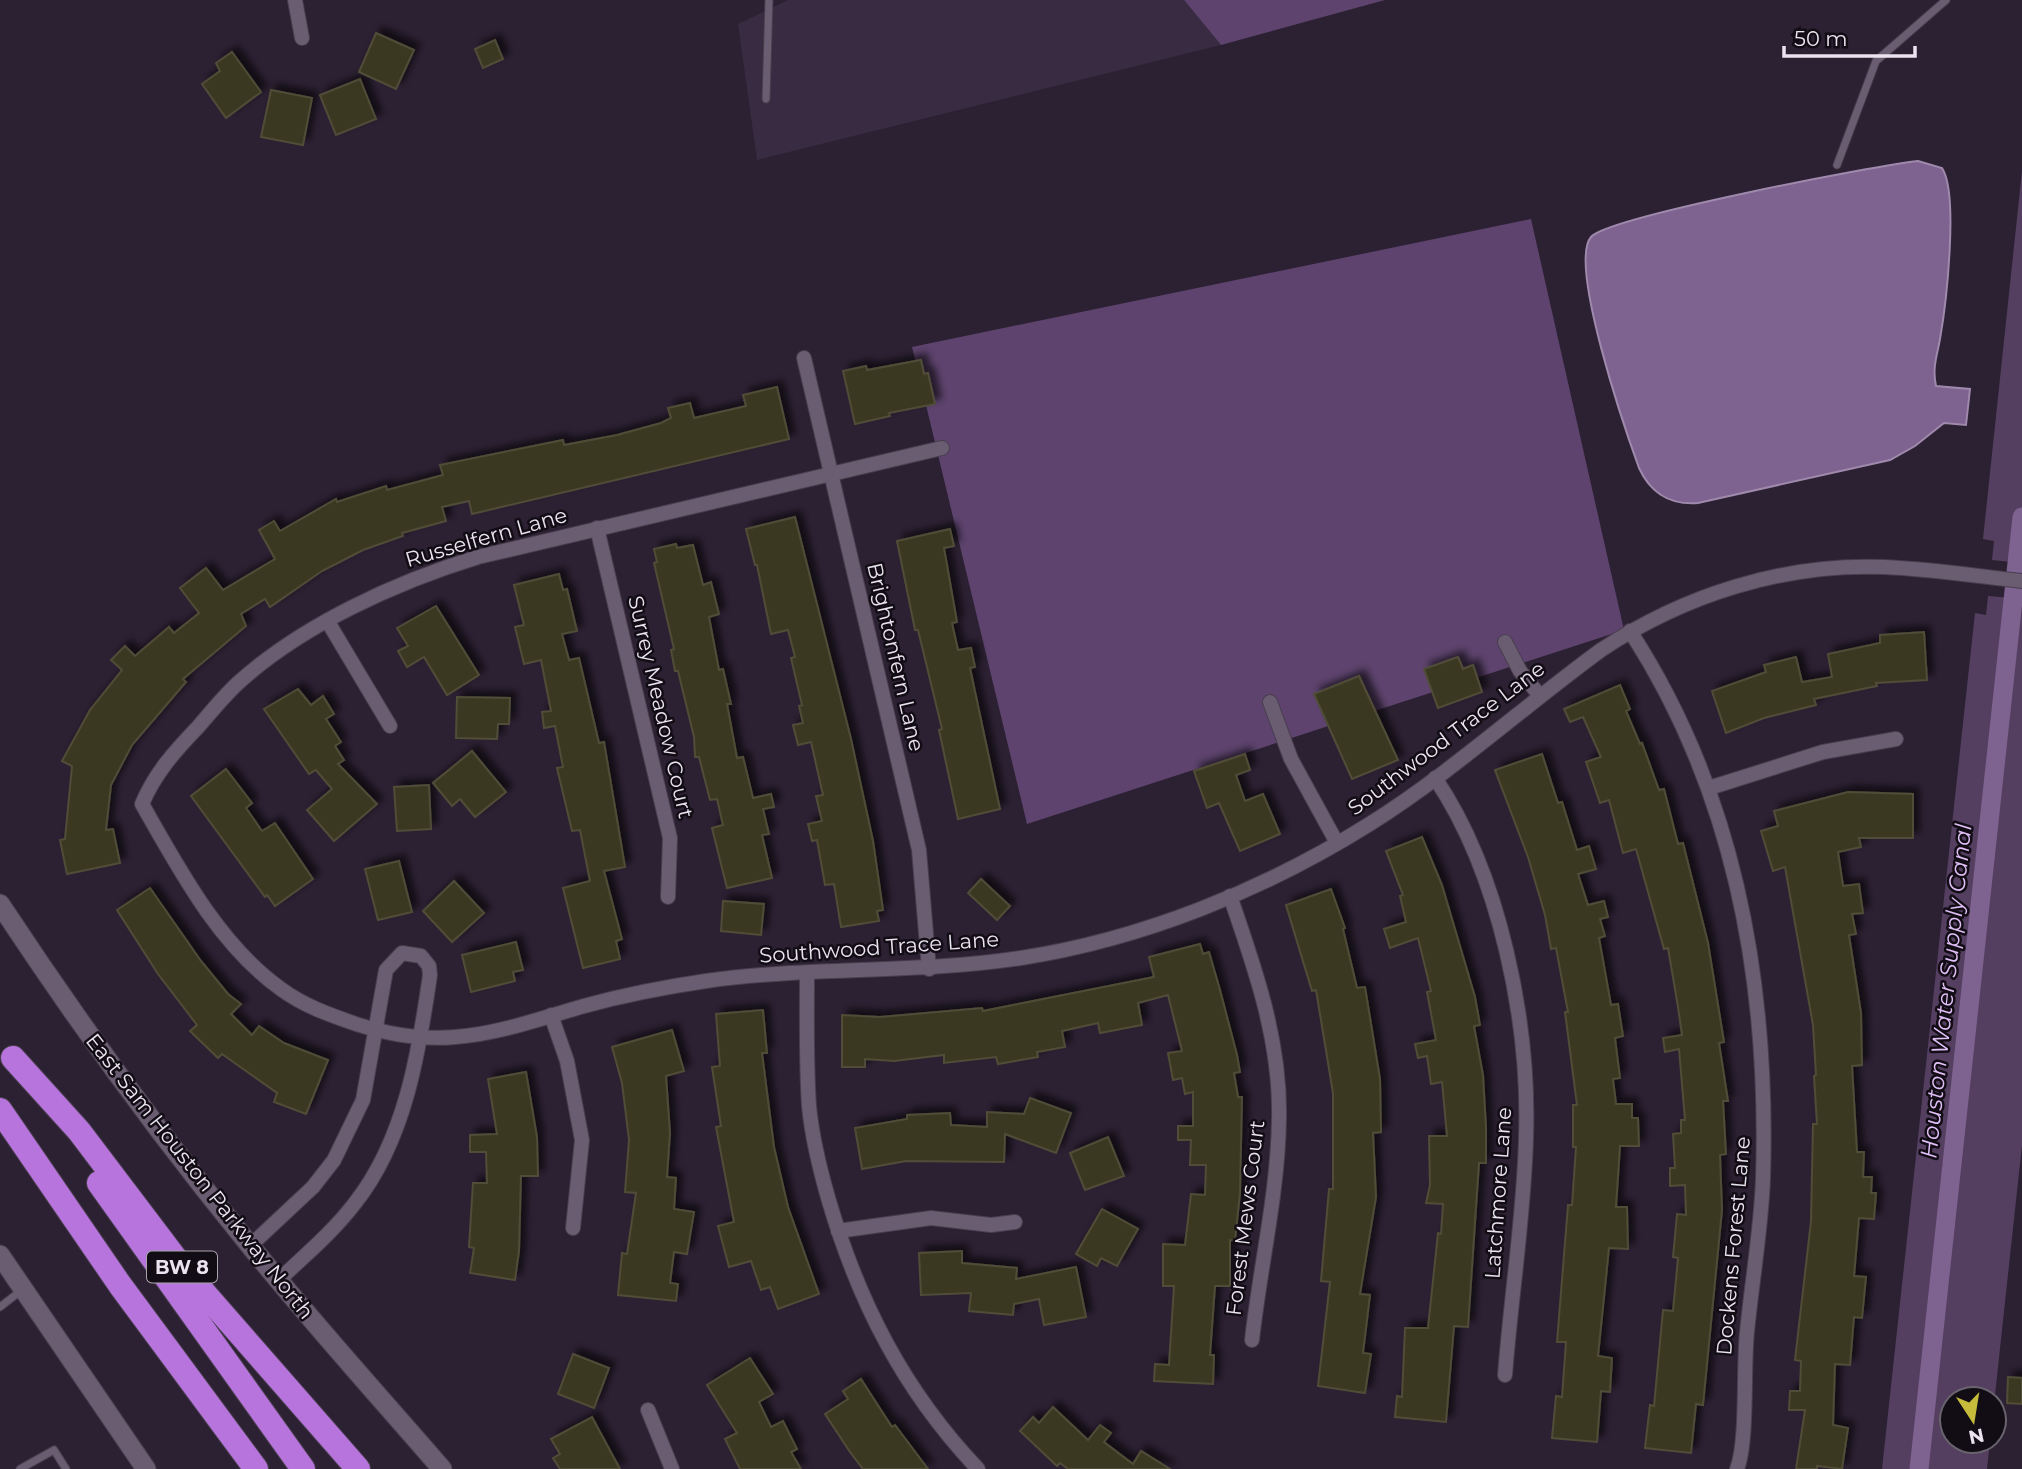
<svg xmlns="http://www.w3.org/2000/svg" width="2022" height="1469" viewBox="0 0 2022 1469" font-family="Montserrat,sans-serif">
<defs>
<filter id="shadow"><feDropShadow dx="6" dy="-6" stdDeviation="3.5" flood-color="#0009"/></filter>
</defs>
<rect width="100%" height="100%" fill="#2c2133"/>
<polygon fill="#392b42" points="788,0 1184,0 1221,45 757,160 738,24"/>
<g fill="#543f61">
<polygon points="2022,171 2022,563 1992,560 1994,541 1983,539"/>
<polygon points="1988,596 2022,599 2022,1145 1994,1404 1994,1399 1952,1399 1952,1441 1990,1441 1987,1469 1882,1469 1975,613 1986,615"/>
</g>
<g fill="#5d436d">
<polygon points="1184,0 1385,0 1221,45"/>
<polygon points="1531,219 1624,630 1027,824 912,347"/>
</g>
<path fill="#7e628f" stroke="#9f89ac" stroke-width="2" d="M1918,161L1942,168C1959,194 1946,305 1940,339C1937,356 1932,368 1936,386L1970,389L1966,425L1944,423L1915,446L1890,460L1698,503C1670,505 1651,494 1639,468C1626,432 1568,264 1591,237C1608,217 1878,165 1918,161Z"/>
<g fill="none" stroke-linecap="round" stroke-linejoin="round">
<polyline stroke="#7e628f" stroke-width="19" points="1919,1469 2022,517"/>
</g>
<g fill="#3b3924" stroke="#4f4d37" stroke-width="2" filter="url(#shadow)">
<polygon points="376,33 414,50 396,89 359,72"/>
<polygon points="495,40 503,59 483,68 475,49"/>
<polygon points="232,52 261,92 226,118 202,84 220,71 216,63"/>
<polygon points="360,79 376,119 336,135 320,95"/>
<polygon points="271,90 312,98 303,145 261,137"/>
<polygon points="921,360 924,374 928,373 935,404 889,413 890,416 855,424 843,371 866,366 867,370"/>
<polygon points="777,387 789,439 472,514 469,501 442,507 446,521 402,533 403,536 363,550 322,571 270,607 265,599 241,614 246,626 183,679 186,682 132,745 111,785 106,830 113,829 120,863 67,874 60,840 65,839 72,766 62,761 90,710 122,670 111,660 125,646 135,656 169,627 174,633 199,613 180,588 206,568 223,590 275,559 259,530 274,521 280,531 336,499 337,502 386,486 387,490 443,475 440,465 563,440 564,445 617,435 661,423 671,418 668,408 690,403 694,418 746,406 743,395"/>
<polygon points="795,517 851,739 873,841 883,910 877,911 879,921 841,927 834,884 825,885 817,840 812,841 808,824 822,821 816,796 823,795 811,742 798,745 793,725 803,723 799,706 802,705 791,658 795,657 788,630 771,634 757,565 755,565 746,529"/>
<polygon points="950,529 954,546 944,548 957,622 952,623 958,650 971,648 975,667 970,668 1000,809 958,819 939,730 942,729 918,630 915,630 897,541"/>
<polygon points="676,544 677,548 693,545 703,585 711,582 719,614 709,617 719,670 723,669 731,704 727,704 737,758 743,757 753,798 771,794 774,807 763,809 769,834 762,835 772,878 727,888 712,828 723,825 717,799 710,800 699,757 695,757 694,737 678,671 675,671 671,650 674,649 654,563 657,562 654,549"/>
<polygon points="559,574 563,590 567,589 577,631 562,634 569,660 579,658 599,743 604,742 625,867 604,871 622,939 616,941 620,959 583,968 563,888 590,881 580,830 572,831 557,768 563,767 555,726 544,728 542,712 551,711 541,660 524,664 515,627 524,625 514,585"/>
<polygon points="436,606 479,675 447,695 424,657 407,667 398,651 408,646 397,628"/>
<polygon points="1924,632 1927,680 1876,683 1877,686 1814,699 1816,705 1764,718 1726,733 1712,691 1766,672 1764,665 1796,657 1802,682 1832,677 1828,654 1880,643 1880,635"/>
<polygon points="1458,657 1463,669 1473,665 1482,692 1438,708 1424,669"/>
<polygon points="1359,676 1398,760 1352,779 1314,694"/>
<polygon points="1620,685 1630,709 1626,711 1640,744 1642,743 1659,790 1664,789 1678,844 1683,843 1708,943 1724,1042 1719,1043 1728,1101 1723,1101 1726,1154 1720,1155 1722,1210 1703,1405 1696,1404 1691,1453 1645,1448 1650,1405 1654,1406 1663,1310 1673,1311 1678,1258 1673,1257 1677,1214 1686,1215 1685,1185 1670,1186 1670,1168 1675,1168 1673,1134 1681,1133 1681,1120 1685,1120 1679,1049 1665,1052 1663,1038 1682,1035 1678,1007 1668,948 1664,949 1636,849 1623,853 1609,800 1600,803 1586,762 1601,757 1583,717 1570,722 1564,709"/>
<polygon points="298,689 311,705 323,696 334,714 326,719 341,742 335,746 344,760 338,764 377,804 334,841 307,810 332,789 316,770 309,774 264,709"/>
<polygon points="457,697 510,698 509,724 498,724 497,739 456,738"/>
<polygon points="472,751 506,792 475,817 460,799 452,806 433,783"/>
<polygon points="1245,754 1250,770 1236,775 1245,801 1263,794 1280,834 1240,851 1219,803 1207,808 1194,771"/>
<polygon points="1542,754 1558,803 1562,802 1577,850 1589,846 1596,869 1578,874 1588,905 1604,901 1608,917 1600,919 1605,936 1599,938 1611,1005 1618,1004 1623,1036 1615,1038 1620,1078 1613,1079 1616,1104 1632,1104 1632,1118 1638,1118 1639,1146 1620,1146 1616,1207 1627,1207 1628,1249 1609,1248 1598,1356 1612,1358 1610,1392 1601,1391 1597,1442 1552,1438 1556,1396 1562,1397 1566,1342 1557,1342 1568,1205 1572,1205 1576,1147 1573,1147 1573,1105 1577,1105 1565,1012 1568,1012 1556,948 1551,949 1545,915 1528,857 1495,770"/>
<polygon points="226,769 252,803 246,808 262,831 275,823 313,879 275,906 267,895 265,897 191,796"/>
<polygon points="429,785 431,829 397,831 394,787"/>
<polygon points="1848,792 1913,794 1913,838 1859,838 1861,847 1838,852 1843,886 1859,884 1863,913 1852,914 1856,934 1849,935 1861,1013 1862,1065 1852,1066 1857,1152 1864,1152 1863,1177 1872,1177 1871,1193 1876,1193 1874,1219 1859,1218 1854,1276 1866,1277 1862,1318 1854,1317 1850,1365 1835,1364 1833,1425 1848,1428 1842,1469 1817,1466 1817,1469 1796,1469 1805,1410 1789,1410 1790,1391 1800,1391 1801,1361 1795,1360 1811,1221 1813,1124 1817,1124 1814,1076 1816,1075 1813,1025 1785,867 1773,871 1761,831 1778,826 1774,811"/>
<polygon points="1422,837 1442,885 1475,997 1480,1025 1474,1026 1483,1075 1486,1128 1486,1163 1479,1163 1468,1327 1454,1326 1446,1422 1395,1417 1397,1396 1402,1397 1405,1328 1428,1328 1438,1233 1441,1234 1443,1204 1426,1203 1430,1185 1429,1136 1447,1136 1442,1082 1431,1084 1427,1056 1418,1058 1415,1044 1436,1040 1427,992 1431,991 1418,938 1390,948 1384,929 1406,922 1400,896 1403,895 1386,851"/>
<polygon points="399,861 412,912 378,920 365,869"/>
<polygon points="981,879 1010,906 997,920 968,893"/>
<polygon points="454,881 484,913 452,942 423,911"/>
<polygon points="150,888 201,961 228,994 241,1004 231,1014 252,1035 259,1026 284,1043 328,1060 306,1114 274,1102 277,1093 222,1054 218,1058 190,1031 197,1025 158,974 117,910"/>
<polygon points="1331,889 1345,928 1343,929 1357,988 1365,987 1380,1079 1381,1132 1373,1133 1376,1197 1360,1294 1370,1295 1363,1353 1371,1354 1365,1393 1318,1386 1330,1282 1321,1281 1329,1189 1333,1189 1333,1093 1316,990 1312,991 1286,905"/>
<polygon points="723,901 764,904 761,935 721,931"/>
<polygon points="516,942 523,970 513,972 515,981 471,992 462,955"/>
<polygon points="1200,944 1203,954 1209,952 1220,990 1237,1055 1240,1072 1234,1073 1238,1097 1242,1097 1240,1193 1235,1241 1230,1240 1230,1286 1215,1286 1210,1355 1214,1355 1213,1384 1154,1381 1155,1364 1169,1365 1174,1286 1163,1286 1163,1244 1185,1245 1191,1194 1205,1195 1206,1165 1190,1165 1191,1140 1178,1140 1178,1126 1193,1126 1193,1092 1185,1094 1182,1078 1173,1080 1168,1053 1182,1051 1168,995 1138,1003 1142,1025 1100,1033 1098,1023 1062,1031 1065,1047 1037,1052 1038,1057 998,1064 996,1057 944,1063 944,1055 894,1061 865,1059 865,1067 842,1067 842,1015 880,1017 982,1008 983,1011 1038,1000 1154,977 1149,957"/>
<polygon points="763,1010 767,1053 762,1053 774,1147 788,1207 819,1294 778,1309 770,1287 761,1290 751,1261 729,1267 718,1226 734,1222 716,1127 721,1126 712,1067 720,1066 716,1014"/>
<polygon points="672,1030 684,1071 666,1076 670,1133 667,1177 676,1178 674,1209 694,1212 687,1254 674,1252 670,1283 678,1284 676,1301 618,1295 622,1253 627,1254 636,1193 625,1192 629,1140 622,1083 612,1047"/>
<polygon points="526,1072 537,1137 538,1176 521,1176 519,1251 515,1280 470,1273 474,1248 469,1247 473,1183 487,1183 486,1152 470,1152 470,1135 497,1134 488,1079"/>
<polygon points="1030,1098 1071,1113 1056,1153 1005,1134 1004,1162 906,1161 862,1169 855,1128 907,1119 907,1115 950,1113 951,1125 987,1127 987,1112 1024,1114"/>
<polygon points="1108,1137 1124,1176 1085,1190 1070,1153"/>
<polygon points="1102,1209 1138,1229 1117,1266 1101,1258 1097,1266 1076,1254"/>
<polygon points="962,1251 962,1263 1017,1268 1016,1279 1076,1267 1086,1317 1044,1325 1039,1299 1014,1304 1013,1315 969,1311 971,1293 921,1295 919,1253"/>
<polygon points="573,1354 609,1368 594,1408 558,1394"/>
<polygon points="750,1358 773,1394 759,1402 771,1427 783,1421 797,1449 791,1452 801,1469 740,1469 725,1439 737,1433 707,1385"/>
<polygon points="2008,1377 2022,1378 2022,1404 2007,1403"/>
<polygon points="861,1379 892,1427 895,1425 928,1469 863,1469 850,1452 825,1414 848,1399 843,1391"/>
<polygon points="1053,1407 1088,1440 1100,1425 1111,1433 1104,1442 1133,1464 1141,1451 1170,1469 1068,1469 1060,1463 1057,1466 1020,1431 1033,1417 1039,1423"/>
<polygon points="592,1417 620,1469 560,1469 553,1458 560,1454 551,1439"/>
</g>
<g fill="none" stroke-linecap="round" stroke-linejoin="round">
<g stroke="#483e4d" stroke-width="9">
<g id="lane">
<polyline points="766,99 769,0"/>
<polyline points="1837,165 1876,61 1946,0"/>
<polyline points="0,1307 22,1290"/>
<polyline points="20,1469 54,1450 66,1469"/>
</g>
</g>
<g stroke="#483e4d" stroke-width="16">
<g id="street">
<polyline points="295,0 302,38"/>
<polyline points="804,358 919,850 929,969"/>
<path d="M942,448L478,557C396,582 302,625 238,683C223,697 211,712 198,727C175,751 155,773 142,804C179,869 219,945 281,989C304,1006 330,1015 356,1024C387,1034 422,1040 455,1037C498,1034 542,1018 584,1006C624,995 665,987 706,981C811,966 916,974 1021,958C1143,939 1264,890 1368,825C1451,773 1523,707 1601,650C1684,595 1784,563 1884,567C1930,569 1976,576 2022,581"/>
<polyline points="597,528 670,838 668,897"/>
<polyline points="328,622 390,726"/>
<path d="M1630,631C1736,794 1769,987 1763,1179C1761,1230 1752,1281 1747,1332C1743,1367 1748,1441 1737,1469"/>
<polyline points="1505,642 1520,671 1540,696"/>
<polyline points="1270,702 1291,759 1337,843"/>
<path d="M1435,778C1500,874 1530,1023 1526,1138C1524,1217 1511,1296 1505,1375"/>
<polyline points="1709,788 1823,752 1896,739"/>
<path d="M1230,896C1255,968 1281,1042 1279,1119C1278,1193 1260,1267 1252,1340"/>
<path d="M807,973C807,1017 806,1062 809,1106C812,1138 820,1170 829,1201C859,1303 904,1391 978,1469"/>
<polyline points="551,1015 567,1061 582,1140 573,1228"/>
<polyline points="838,1231 931,1218 991,1225 1015,1222"/>
<path d="M250,1246L313,1187L334,1160L363,1100L386,970L402,953L421,956L429,966L430,975C419,1052 405,1140 355,1203C333,1232 305,1255 279,1280"/>
<polyline points="648,1410 672,1469"/>
</g>
</g>
<g stroke="#483e4d" stroke-width="21">
<g id="secondary">
<path d="M0,904C77,1021 159,1134 248,1243C310,1320 377,1394 442,1469"/>
<polyline points="0,1255 146,1469"/>
</g>
</g>
<g stroke="#483e4d" stroke-width="26">
<g id="highway">
<polyline points="13,1058 79,1131 185,1271 358,1469"/>
<polyline points="0,1110 120,1285 256,1469"/>
<polyline points="99,1183 303,1469"/>
</g>
</g>
<use href="#lane" stroke="#6a5d71" stroke-width="7"/>
<use href="#street" stroke="#6a5d71" stroke-width="14"/>
<use href="#secondary" stroke="#6a5d71" stroke-width="19"/>
<use href="#highway" stroke="#b674dc" stroke-width="24"/>
</g>
<g text-anchor="middle" dominant-baseline="central" stroke-width="5" stroke-linejoin="round" paint-order="stroke">
<rect fill="#120d15" stroke="#aaa4ae" stroke-width="2" x="147" y="1251.5" width="70" height="31" rx="5"/>
<g font-size="19" font-weight="bold" fill="#ebe4f0">
<text x="182" y="1267">BW 8</text>
</g>
<g font-size="21" fill="#ebe4f0" stroke="#120d15">
<text transform="translate(486 537) rotate(-16)">Russelfern Lane</text>
<text transform="translate(896 657) rotate(77)">Brightonfern Lane</text>
<text transform="translate(661 707) rotate(77)">Surrey Meadow Court</text>
<text transform="translate(1446 738) rotate(-37)">Southwood Trace Lane</text>
<text transform="translate(879 947) rotate(-4)">Southwood Trace Lane</text>
<text transform="translate(200 1176) rotate(52)">East Sam Houston Parkway North</text>
<text transform="translate(1498 1193) rotate(-86)">Latchmore Lane</text>
<text transform="translate(1245 1218) rotate(-83)">Forest Mews Court</text>
<text transform="translate(1733 1246) rotate(-85)">Dockens Forest Lane</text>
</g>
<g font-size="23" font-style="italic" fill="#e1bff7" stroke="#120d15">
<text transform="translate(1946 991) rotate(-84)">Houston Water Supply Canal</text>
</g>
</g>
<g transform="translate(1973 1420) rotate(168)"><circle r="33" fill="#120d15" stroke="#69636d" stroke-width="2"/>
<path d="M0-5L12 26L0 18L-12 26Z" fill="#c7bb3c"/>
<text y="-10" font-size="19" font-weight="bold" text-anchor="middle" fill="#ebe4f0">N</text>
</g>
<path d="M1784 46v10h131v-10" fill="none" stroke="#ebe4f0" stroke-width="3.5"/>
<text x="1794" y="46" font-size="21" fill="#ebe4f0" stroke="#120d15" stroke-width="5" paint-order="stroke">50 m</text>
</svg>
